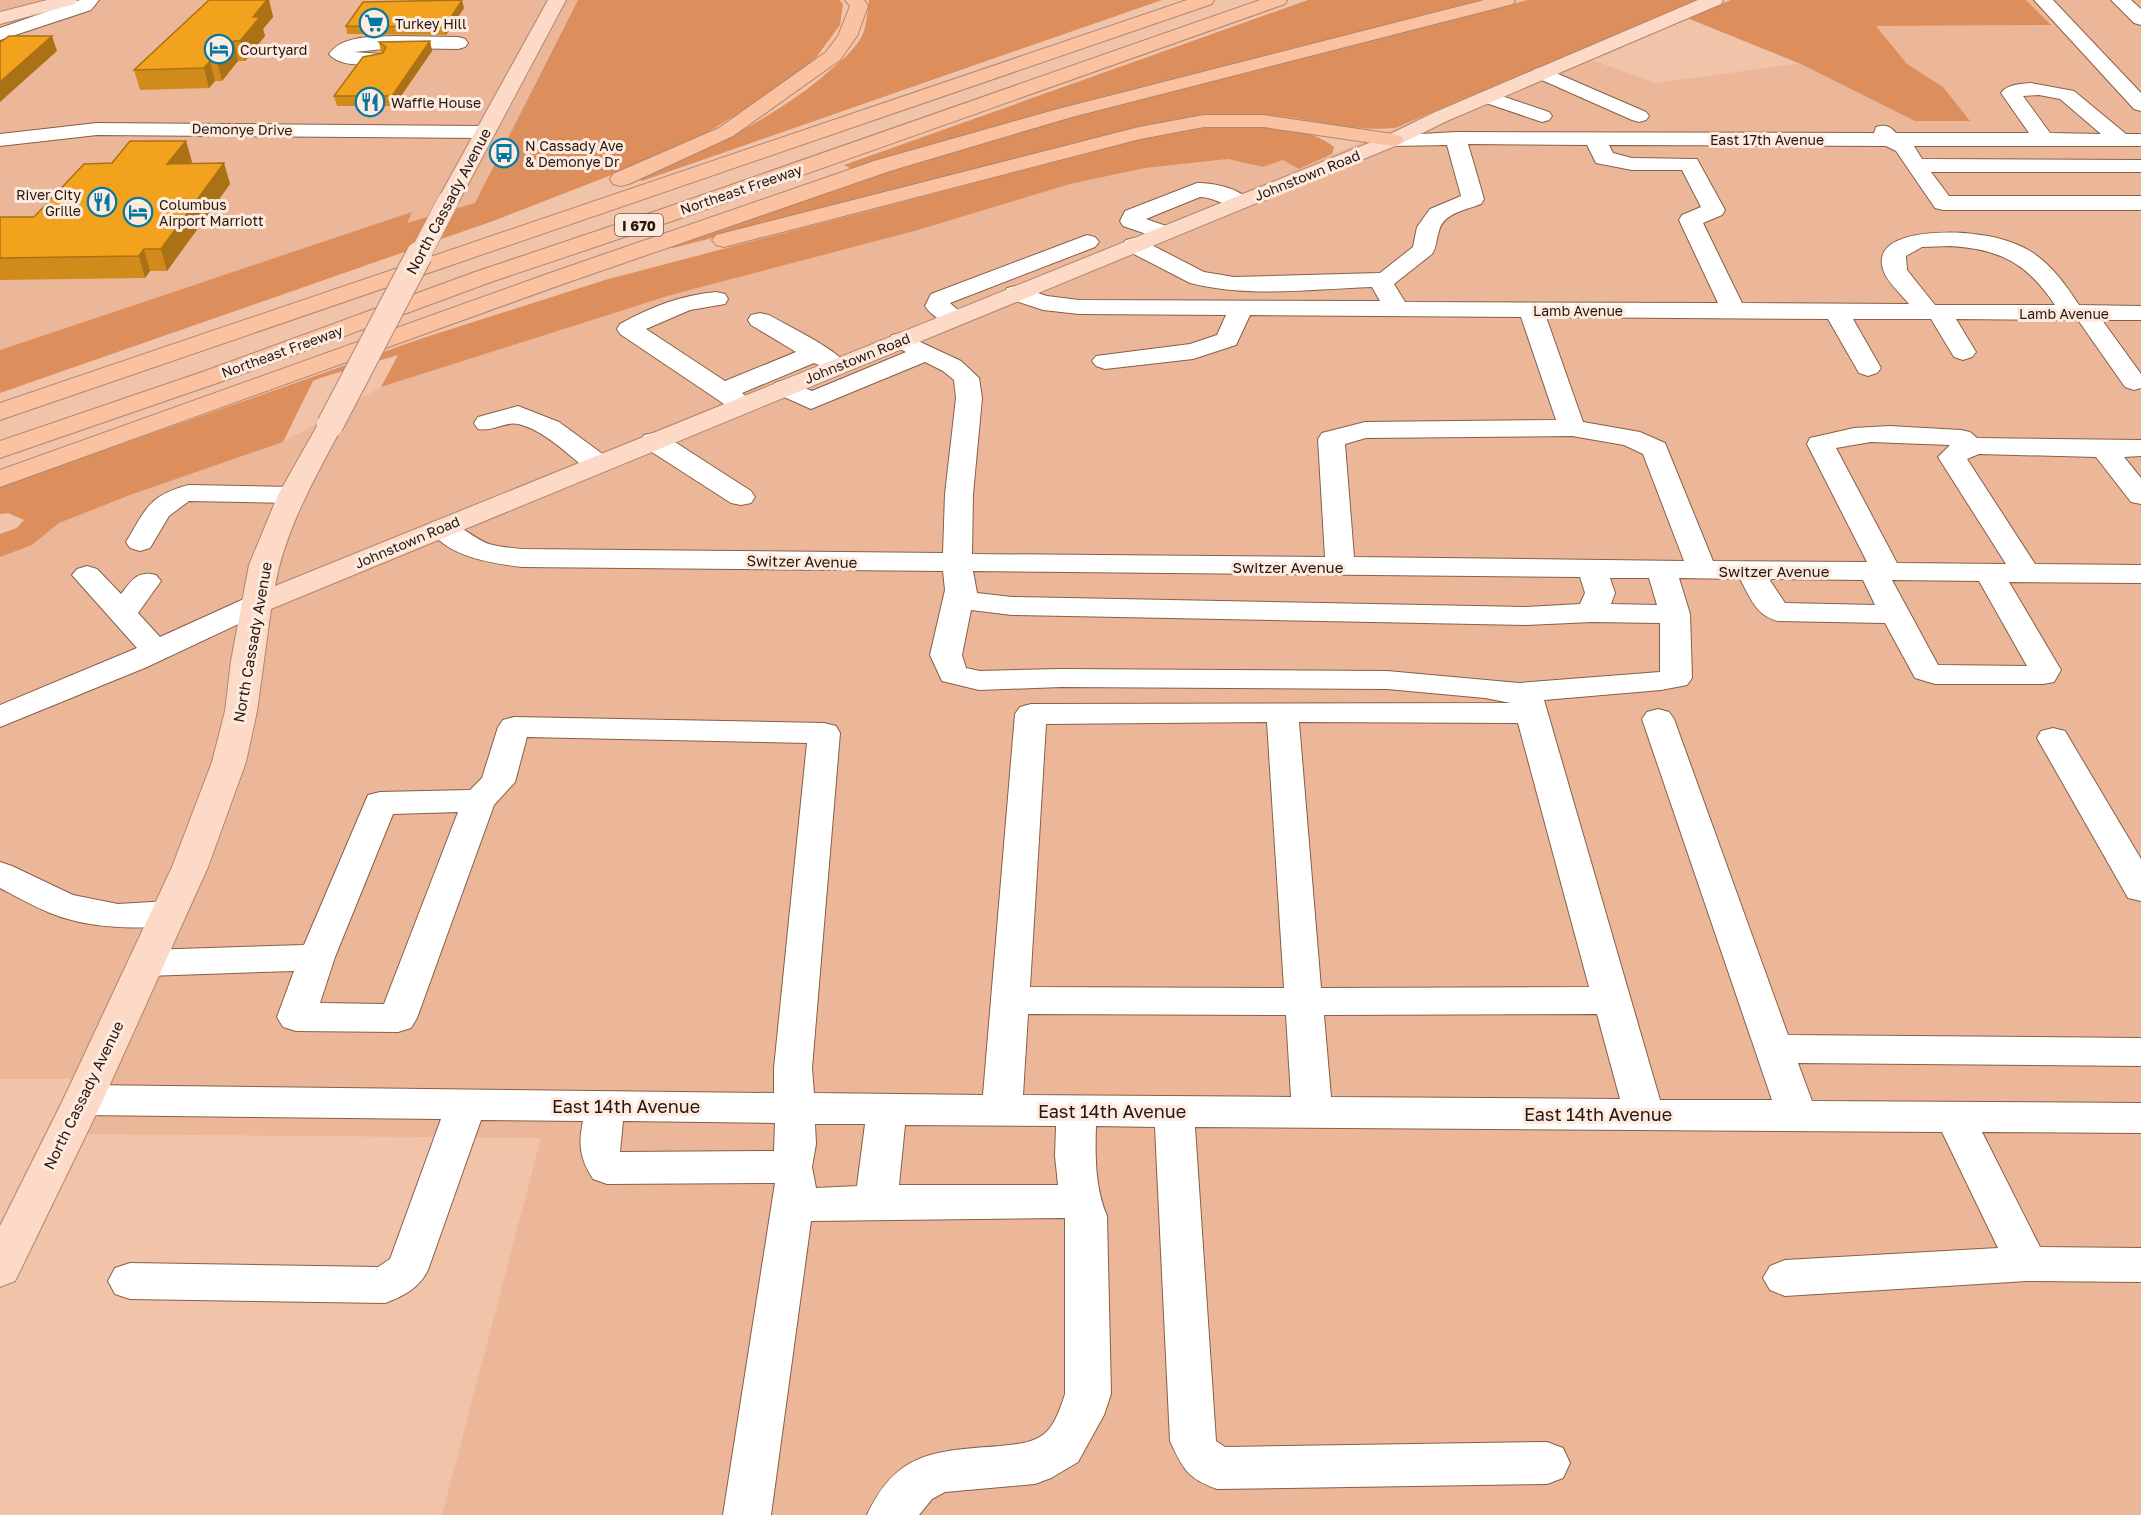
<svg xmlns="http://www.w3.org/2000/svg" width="2141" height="1515" viewBox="0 0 2141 1515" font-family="'Golos Text',sans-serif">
<rect width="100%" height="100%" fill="#f1c3a9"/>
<g fill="#ebb798">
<polygon points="0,0 578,0 475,203 406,224 411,213 0,350"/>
<polygon points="2026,0 2141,0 2141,1515 442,1515 541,1138 66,1134 92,1079 0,1079 0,557 32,545 59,523 130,495 283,442 381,387 671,295 918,230 1070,184 1145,168 1228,159 1263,167 1283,160 1299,169 1572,53 1656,83 1801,63 1915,121 1943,87 1907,64 1876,26 2050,25"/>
</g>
<g fill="#dc8e5d">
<polygon points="578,0 839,0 843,4 840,25 815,59 792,81 708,132 637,165 493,221 0,393 0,350 412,212 407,223 475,203"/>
<path d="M869,0H1162L642,181L636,178C704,150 772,121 828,72C841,61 854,51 862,36C867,26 867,11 869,0Z"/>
<polygon points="1308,0 1491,0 854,170 844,165"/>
<path d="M1528,0H1697L1395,128C1355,132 1318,120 1279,116C1244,113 1210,115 1176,120L673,248L668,245C765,211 863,178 961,148C1148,91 1339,47 1528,0Z"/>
<polygon points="1731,0 2026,0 2051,25 1876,26 1907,64 1943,87 1970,121 1915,121 1801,64 1687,18"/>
<path d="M1211,126C1252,126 1300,121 1334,147L1332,154L1299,169L1283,160L1263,167L1228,159L1145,168L1070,184L918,230L671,295L381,387L398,355L323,377L313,381L283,442L130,495L59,523L32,545L0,557V534L17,528L24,520L8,513L0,514V487L420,339L605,280L1134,141L1183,129Z"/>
</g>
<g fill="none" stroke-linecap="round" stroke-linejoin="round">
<g stroke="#875f47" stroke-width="2">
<g id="minor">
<polygon points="80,0 99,0 91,10 0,40 0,28"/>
<polygon points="2034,0 2053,0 2141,93 2141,111 2134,109"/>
<polygon points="2111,0 2131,0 2141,9 2141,25 2134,23"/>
<path d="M394,36L458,37L465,39L468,43L465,47L458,49L394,48L354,52L383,54L386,58L383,62C369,66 339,67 329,54C342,35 374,37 394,36Z"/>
<polygon points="1542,67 1646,112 1649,116 1646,120 1639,122 1632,120 1535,77 1532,73 1535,69"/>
<path d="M2031,83L2074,91L2126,134H2141V146H1914L1922,159L2141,160V172H1931L1949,196H2141V210H1943L1935,208L1896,151L1886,146L1609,145L1613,153L1632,158L1697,159L1725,210L1722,215L1703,223L1742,303L1909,304C1902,295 1888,283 1884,272C1867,229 1950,231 1973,234C1993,236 2013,241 2030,251C2051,264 2066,285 2079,305L2141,306V320H2102L2141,374V388L2134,390L2125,387L2078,320L1956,319L1976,352L1972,357L1963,360L1954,357L1931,319H1853L1881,368L1877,373L1868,376L1859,373L1828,319L1546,317L1583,422L1640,432L1665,443L1713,561L1867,562L1807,444L1810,438L1854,428L1889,426L1961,430L1970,432L1977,438L2141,440V456L2124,457L2141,478V504L2131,502L2096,457L1979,454L1967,459L2035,564L2141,565V583L2009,582L2061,670L2054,682L2043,684H1935L1915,678L1885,623L1778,621C1756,616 1750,597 1740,579L1679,578L1690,614L1692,678L1687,685L1661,690L1544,700L1660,1100H1772L1642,719L1647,712L1658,709L1669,712L1674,719L1788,1035L2141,1038V1066L1798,1063L1812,1101L2141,1103V1133L1982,1132L2040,1247L2141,1248V1282L2027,1281L1785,1296L1770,1290L1763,1278L1770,1266L1785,1260L1998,1248L1942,1132L1195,1127L1216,1441L1225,1447L1547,1442L1563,1448L1570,1463L1563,1478L1547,1484L1217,1489C1187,1478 1183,1469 1170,1441L1155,1127L1096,1126C1095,1156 1095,1188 1107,1216L1111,1394L1104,1415L1078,1462L1051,1478L1035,1484L945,1492L932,1499L919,1515H867C897,1450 937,1451 1000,1446C1016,1444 1031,1444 1044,1434C1055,1426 1061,1406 1065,1394V1218L811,1221L771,1515H723L775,1183L607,1184L593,1179C580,1159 578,1144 583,1121L481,1120L428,1270C419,1288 404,1296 385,1303L130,1299L115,1294L108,1281L115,1268L130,1263L378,1267L390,1259L441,1119L83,1115L69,1111L63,1100L69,1089L83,1085L774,1093V1068L807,743L527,737L515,782L494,805L417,1018L411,1028L398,1032L296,1031L283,1027L277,1017L294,971L146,976L133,972L128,963L133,954L146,950L304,945L368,795L380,792L470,790L482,778L498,727L503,720L514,717L824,723L836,726L840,733L812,1068L814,1093L983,1095L1015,714L1020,707L1031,704L1511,703L1485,698L1387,689L1061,687L979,690L942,681L930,655L945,590L943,571L522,567C490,563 448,557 428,528L432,522C454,516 468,536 489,544C499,547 511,548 522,549L943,553L945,494L956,398L954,380L943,371L925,362L811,409L775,393L771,388L775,383L784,380L812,391L906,352L892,345L889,340L892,335L901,333L961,361L979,378L982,398L973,494L972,554L1325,557L1318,439L1322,433L1365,422L1556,420L1521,317L1250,315L1236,345L1193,359L1105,369L1096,366L1092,361L1096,356L1190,344L1217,335L1226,315L1079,314L1043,310L1007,298L1004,293L1007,288L1016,286L1047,296L1079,300L1380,301L1372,287C1312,289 1248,298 1190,283L1126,250L1122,245L1126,240L1134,238L1142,240L1204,272L1234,277L1380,273L1413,247L1417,227L1430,209L1461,196L1447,145L1393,146L1386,144L1382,140L1386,136L1456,132L1874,133L1876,127C1885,124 1890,126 1896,133H2029L2001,93C2007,84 2021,84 2031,83ZM2039,95L2060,99L2101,134L2050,133L2023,96ZM1468,144L1587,145L1596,163L1632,170H1682L1701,207L1682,215L1679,220L1718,303L1405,302L1394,284L1432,254C1437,247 1436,239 1439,231C1443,213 1466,210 1481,204L1484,199ZM1950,246C2000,249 2027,263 2055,305H1935L1907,270L1906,256L1922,247ZM1572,436L1624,445L1643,454L1684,561L1354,557L1345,444L1366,438ZM1871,442L1950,445L1938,457L2006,564L1897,563L1836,448ZM973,571L1580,577L1585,593L1580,604L1526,607L1012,597L977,593ZM1610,578H1649L1657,605L1611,604L1615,593ZM1769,579L1863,580L1875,605L1785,603ZM1892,580L1979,581L2027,666L1938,665ZM971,610L1012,615L1526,625L1592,622L1660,623V672L1519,683L1387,671L1061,669L980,671L966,668L962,655ZM1267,722L1284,988L1030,987L1046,724ZM1299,722L1518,723L1589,987L1321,988ZM458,812L384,1004L320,1003L335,957L393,814ZM1028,1014L1286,1015L1291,1097L1023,1095ZM1597,1014L1620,1099L1331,1097L1324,1015ZM623,1121L775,1123L774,1151L620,1152ZM815,1124H865L857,1186L816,1188L812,1167L816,1144ZM905,1125L1056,1126L1055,1156L1058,1185H899Z"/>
<polygon points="1487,91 1549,112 1552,116 1549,120 1542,122 1480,101 1477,97 1480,93"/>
<polygon points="97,123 485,126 492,128 495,132 492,136 485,138 97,135 0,146 0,134"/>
<path d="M1197,183C1213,183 1241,188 1250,202L1247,207C1230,211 1217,197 1200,197L1146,219L1172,228L1175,233L1172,238L1164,240L1123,226L1120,221L1125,211Z"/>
<path d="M1087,235L1095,237L1099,242L1095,247L950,303L967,318L964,323C949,327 933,318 925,306L931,294Z"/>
<path d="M716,292L725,294L728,299L725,304L690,310L646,329L725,381L796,352L751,325L748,320L751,315L760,313L769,315C786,325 834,348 844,362L840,367L831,370L814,363L742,393L755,404L751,410L742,412L733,410L620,334L617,329L620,324C651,307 681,295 716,292Z"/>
<path d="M518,406L559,422L608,458L612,464L608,470L598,472L588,470C567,454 544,430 518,424C506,421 493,432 478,429L474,423L478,417Z"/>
<polygon points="654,433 664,435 751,491 755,497 751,503 741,505 731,503 644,447 641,441 644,435"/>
<path d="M189,485L292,487L302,489L306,495L302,501L292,503L189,501L169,516L150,548L140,551L130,548L126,542C146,509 149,495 189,485Z"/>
<path d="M87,566L97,569L121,594C132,580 137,570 156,575L161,581L138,613L160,637L246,598L257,595L268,598L272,604L268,610L147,667L0,727V705L137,648L72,575L77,569Z"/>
<polygon points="2053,728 2065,731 2141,859 2141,901 2128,898 2037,738 2041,731"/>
<path d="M0,862L12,866L73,895L118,904L169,901L182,904L187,913L182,922C144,932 86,928 50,913C33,906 17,897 0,888Z"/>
</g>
</g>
<g stroke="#b0866e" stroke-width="2">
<g id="major">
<polygon points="47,0 77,0 75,4 0,24 0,12"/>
<polygon points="548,0 566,0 459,201 456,206 448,208 440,206 437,201"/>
<path d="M1698,0H1723L1721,4L1447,121L1400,144L271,609L257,711L246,762L208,867L103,1100L21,1269L15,1281L0,1287V1226L63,1100L172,867L212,762L225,711L231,661L249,565L278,495L321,419L330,417L339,419L343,425C316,476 285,529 275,586L1386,136L1433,113Z"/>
</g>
</g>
<g stroke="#b0866e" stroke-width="2">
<g id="highway">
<polygon points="845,0 864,0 868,6 857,36 840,60 733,136 629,184 621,186 613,184 610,179 613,174 719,128 826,52 838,36 850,6"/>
<polygon points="1187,0 1214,0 1212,4 0,420 0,403"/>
<polygon points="1260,0 1287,0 1285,4 687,216 491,282 223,381 0,458 0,441 205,371 475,272 671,206"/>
<polygon points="1484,0 1515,0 1513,4 1072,117 890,171 563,284 0,487 0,470 547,274 874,161 1058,109"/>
<polygon points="1204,115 1264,115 1393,134 1400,136 1404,140 1400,144 1393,146 1264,127 1204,127 1140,139 724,247 716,245 712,240 716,235 1139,127"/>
</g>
</g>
<use href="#minor" fill="#fff" fill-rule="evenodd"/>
<use href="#major" fill="#fcdac7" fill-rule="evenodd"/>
<use href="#highway" fill="#fac2a1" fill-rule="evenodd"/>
<g stroke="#b0866e" stroke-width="22" stroke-linecap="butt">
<polyline id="major-bridge-far1" points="419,257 448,201"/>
</g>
<g stroke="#b0866e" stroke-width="28" stroke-linecap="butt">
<polyline id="major-bridge" points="330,425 419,255"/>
</g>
<use href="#major-bridge-far1" stroke="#fcdac7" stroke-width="21"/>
<use href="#major-bridge" stroke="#fcdac7" stroke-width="26"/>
</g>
<g fill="#d18b1a">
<polygon points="209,0 269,0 273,17 263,29 265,36 245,61 238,61 222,81 215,81 209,88 140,90 134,70"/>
<polygon points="464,8 446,35 347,34 346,26"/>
<polygon points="430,41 432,51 394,106 337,106 334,96 383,53 381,52 379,42"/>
<polygon points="186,141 192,162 190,164 224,163 230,184 167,271 150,271 145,278 0,280 0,217 34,217 112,163"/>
</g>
<g fill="#aa7115">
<polygon points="262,0 269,0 273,17 263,29 265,36 245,61 240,41"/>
<polygon points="462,0 464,8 446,35 445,27"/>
<polygon points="52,36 57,51 0,102 0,82"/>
<polygon points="234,41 238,61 222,81 217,61"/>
<polygon points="430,41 432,51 394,106 392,96"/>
<polygon points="210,61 215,81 209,88 204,68"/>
<polygon points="186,141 192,162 173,185 167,164"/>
<polygon points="224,163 230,184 167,271 161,249"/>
<polygon points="144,249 150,271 145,278 139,256"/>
</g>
<g fill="#f3a21e" stroke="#aa7115" stroke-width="1.5">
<polygon points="209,0 267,0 253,17 260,17 240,41 234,41 217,61 210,61 204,68 134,70"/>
<polygon points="462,0 445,27 346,26 363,2"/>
<polygon points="9,36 52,36 0,82 0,42 2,41"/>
<polygon points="430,41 392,96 334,96 363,57 383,53 386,47 379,42"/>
<polygon points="130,141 186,141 167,164 224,163 161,249 144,249 139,256 0,258 0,217 34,217 84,164 112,163"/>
</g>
<defs>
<g id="supermarket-ring" transform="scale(1.5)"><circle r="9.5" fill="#feebe0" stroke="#0578a1" stroke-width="1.5"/><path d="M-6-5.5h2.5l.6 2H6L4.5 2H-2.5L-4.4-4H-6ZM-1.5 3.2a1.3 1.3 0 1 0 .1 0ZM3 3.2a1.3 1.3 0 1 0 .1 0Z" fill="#0578a1"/></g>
<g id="hotel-ring" transform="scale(1.5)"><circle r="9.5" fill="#feebe0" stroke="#0578a1" stroke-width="1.5"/><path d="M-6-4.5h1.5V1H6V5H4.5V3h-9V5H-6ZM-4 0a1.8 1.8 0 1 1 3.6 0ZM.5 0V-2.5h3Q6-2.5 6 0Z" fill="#0578a1"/></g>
<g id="restaurant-ring" transform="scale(1.5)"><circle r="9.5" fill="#feebe0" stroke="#0578a1" stroke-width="1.5"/><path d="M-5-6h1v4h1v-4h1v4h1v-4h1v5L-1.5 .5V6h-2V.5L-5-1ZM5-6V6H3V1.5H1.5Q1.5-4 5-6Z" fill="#0578a1"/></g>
<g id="bus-ring" transform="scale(1.5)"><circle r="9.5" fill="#feebe0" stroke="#0578a1" stroke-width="1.5"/><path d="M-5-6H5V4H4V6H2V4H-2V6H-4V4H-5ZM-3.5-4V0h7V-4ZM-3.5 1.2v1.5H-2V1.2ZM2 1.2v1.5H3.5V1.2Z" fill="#0578a1"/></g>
</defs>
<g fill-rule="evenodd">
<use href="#supermarket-ring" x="374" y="23"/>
<use href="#hotel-ring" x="219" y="49"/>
<use href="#restaurant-ring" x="370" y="102"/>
<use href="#bus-ring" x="504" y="153"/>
<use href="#restaurant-ring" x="102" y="202"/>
<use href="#hotel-ring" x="138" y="212"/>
</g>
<g text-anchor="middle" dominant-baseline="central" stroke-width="6" stroke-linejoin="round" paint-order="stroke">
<g font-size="14" fill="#28170e" stroke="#feebe0" text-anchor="start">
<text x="395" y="23">Turkey Hill</text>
<text x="240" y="49">Courtyard</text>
<text x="391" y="102">Waffle House</text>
<text x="525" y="145">N Cassady Ave<tspan x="525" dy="16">&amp; Demonye Dr</tspan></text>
<text x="81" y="194" text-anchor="end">River City<tspan x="81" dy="16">Grille</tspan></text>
<text x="159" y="204">Columbus<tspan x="159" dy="16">Airport Marriott</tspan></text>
</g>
<g font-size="14" fill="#28170e" stroke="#feebe0">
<text transform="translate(242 129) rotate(1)">Demonye Drive</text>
<text x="1767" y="139">East 17th Avenue</text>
<text transform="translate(1307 175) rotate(-22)">Johnstown Road</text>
<text transform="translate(741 189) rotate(-19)">Northeast Freeway</text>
<text x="1578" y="310">Lamb Avenue</text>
<text x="2064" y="313">Lamb Avenue</text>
<text transform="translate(282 351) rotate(-20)">Northeast Freeway</text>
<text transform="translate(857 358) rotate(-22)">Johnstown Road</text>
<text transform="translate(407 542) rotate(-23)">Johnstown Road</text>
</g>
<rect fill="#feebe0" stroke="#68574d" stroke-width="1.5" x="615" y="214" width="48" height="22" rx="4.5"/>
<g font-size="14" font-weight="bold" fill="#28170e">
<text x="639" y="225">I 670</text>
</g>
<g font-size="15" fill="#28170e" stroke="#feebe0">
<text transform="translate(448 201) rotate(-62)">North Cassady Avenue</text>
<text transform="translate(802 561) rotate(1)">Switzer Avenue</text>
<text x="1288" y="567">Switzer Avenue</text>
<text x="1774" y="571">Switzer Avenue</text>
<text transform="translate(252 642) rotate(-80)">North Cassady Avenue</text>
<text transform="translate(83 1095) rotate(-64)">North Cassady Avenue</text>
</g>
<g font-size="18" fill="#28170e" stroke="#feebe0">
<text x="626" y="1106">East 14th Avenue</text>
<text x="1112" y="1111">East 14th Avenue</text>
<text x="1598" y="1114">East 14th Avenue</text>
</g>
</g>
</svg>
